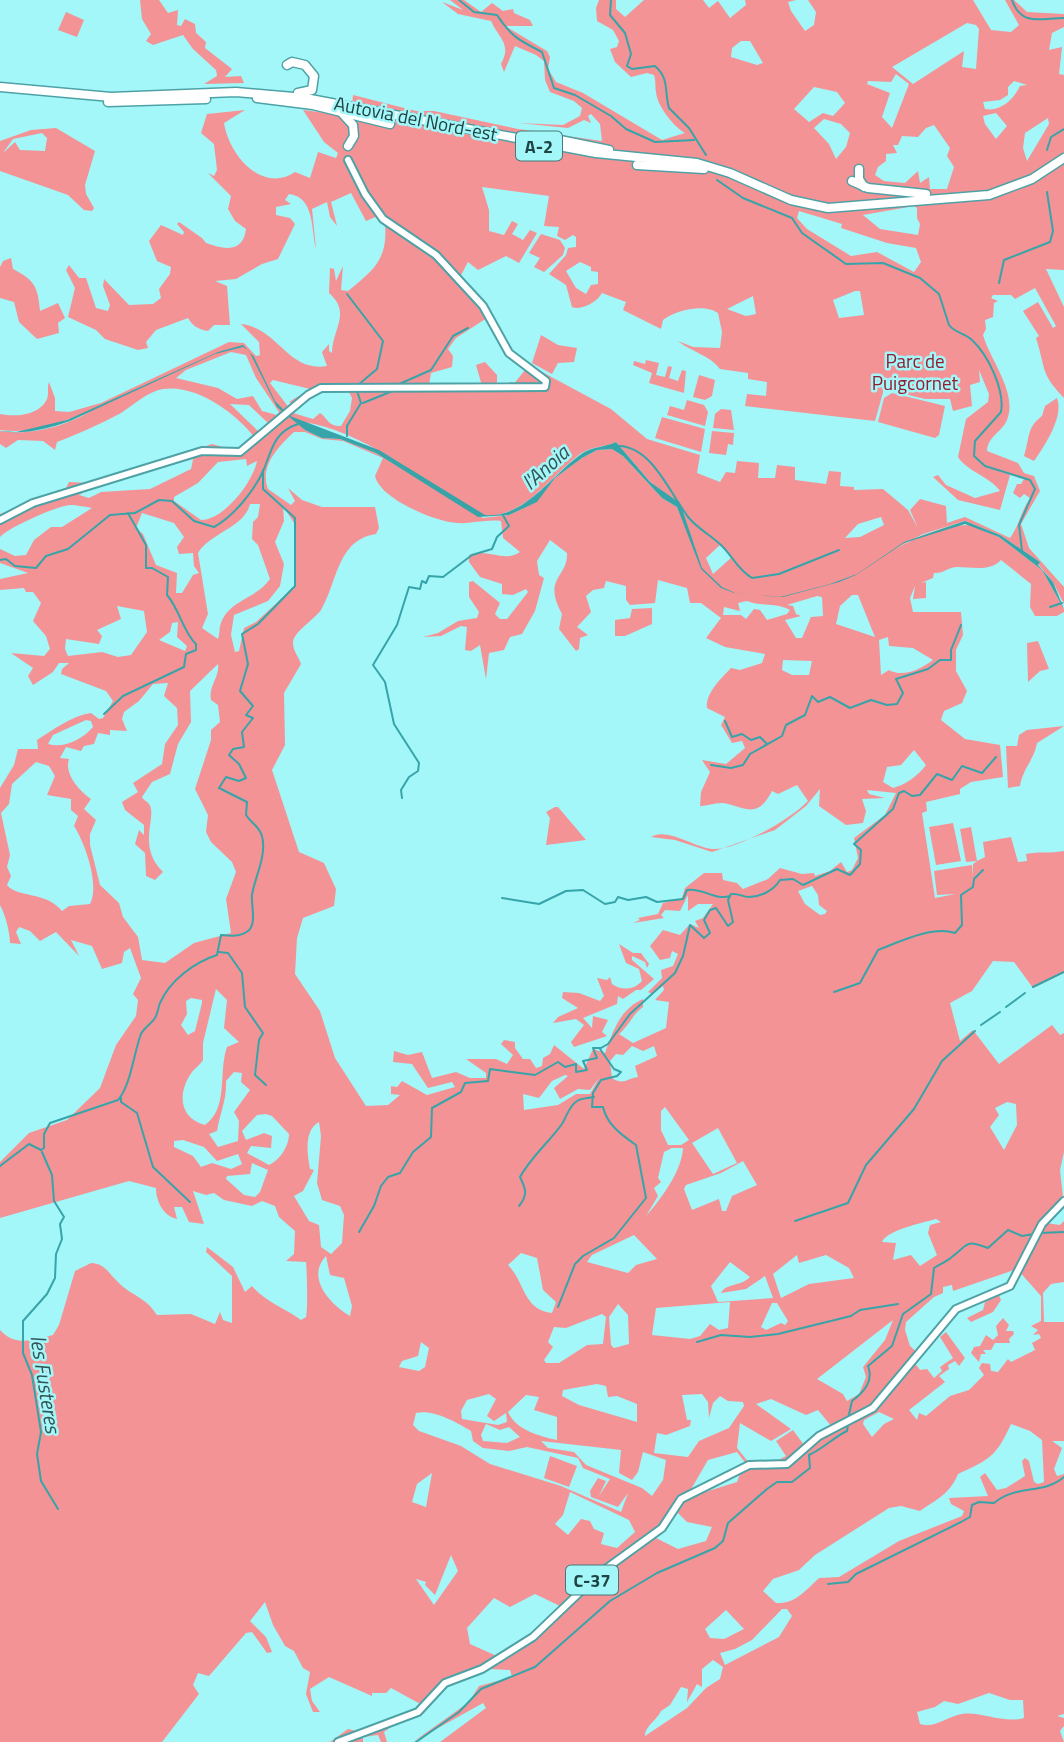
<svg xmlns="http://www.w3.org/2000/svg" width="1064" height="1742" viewBox="0 0 1064 1742" font-family="'Titillium Web',sans-serif">
<rect width="100%" height="100%" fill="#a3f7f9"/>
<g fill="#f49396" fill-rule="evenodd">
<polygon points="140,0 159,0 168,13 178,10 177,25 181,26 185,19 195,24 196,33 206,42 205,48 232,69 225,77 241,76 244,83 204,84 217,76 216,70 193,49 183,35 153,45 146,41 151,34 142,19"/>
<path d="M450,0H464L481,12L492,3L503,11L513,9L514,13L530,20L533,26H505L547,51L550,57L548,69L556,82L583,93L662,140L685,133C674,127 657,106 656,92C655,86 656,81 654,75L647,73L631,77L615,62L610,49L617,47L619,41L613,30L597,21L596,8L599,0H616V9L625,17L644,0H703L709,8L718,1L730,18L746,5L745,0H796L788,2L791,11L805,31L814,25L816,12L808,0H973L991,30L1011,32L1019,25L1005,0H1014L1027,12L1064,14V27L1052,33L1049,50L1062,47L1059,74L1064,75V270L1046,269L1064,307V398C1040,373 1046,369 1036,338L1039,336L1023,311L1038,302L1053,328L1056,326L1035,288L1015,299L1011,295H993L991,298L998,301L994,303L993,317L985,320L986,329L983,335C990,360 1018,393 1007,420C1002,432 988,436 987,451L1018,463L1024,473L1034,476L1040,491L1021,524L1029,548L1064,587V604L1053,582L1038,564L1040,562L1000,535L965,521L923,534L889,552L923,535L950,526L970,525L999,537L1042,570L1064,609V612L1057,616H1035L1030,607L1031,584L1001,560C990,572 971,567 957,567C948,567 943,574 934,573L933,578L921,583L926,582V598L913,599L915,586L910,598L913,612H961L963,635L956,650V671L967,691L962,703L944,711L941,720L965,739L1000,745L1003,777L971,782L960,789V794L926,802L927,811L922,813L935,898L955,894L937,895L934,871L972,865L973,877V864L977,861L966,862L960,829L971,827L977,861L985,857L983,842L1011,837L1018,862L1027,861L1026,854C1039,851 1049,854 1064,851V973L1033,988L1014,962L993,961L972,991L950,1003L960,1041L973,1030L999,1064L1052,1025L1060,1035L1064,1033V1152L1060,1170L1064,1206L1046,1223L1060,1225L1064,1221V1282L1051,1284L1043,1293L1044,1322H1064V1441H1052L1062,1448L1054,1469L1057,1476L1064,1474V1714L1057,1716L1064,1718V1726L1060,1731L1064,1742H440L486,1708L483,1703L413,1742L469,1702L479,1686L512,1677L510,1670L489,1669L448,1684L424,1713L398,1722L384,1732L387,1742H381L378,1735L363,1737V1742H330L348,1729L361,1732L418,1711L424,1706L391,1688L386,1693H372V1696L329,1677L310,1689L312,1701L320,1712H313L306,1694L310,1672L303,1668L294,1651L285,1646L273,1625L265,1602L250,1621L266,1637L272,1652L267,1653L252,1632L246,1633L209,1676L198,1673L193,1685L199,1694L162,1742H0V1330C15,1347 34,1340 53,1335L59,1325L75,1271L91,1263C106,1264 108,1273 118,1282C131,1296 145,1296 157,1315L191,1314L215,1324L220,1312L223,1320L232,1323V1276L206,1252L207,1247L233,1267L245,1292L252,1286C265,1302 285,1308 301,1320L306,1317C308,1308 307,1273 306,1262L286,1261L294,1254L295,1231L279,1217L275,1206L262,1201L252,1206L224,1200L214,1193L206,1195L193,1191L204,1224L189,1222L182,1207H174L177,1219C163,1216 156,1201 156,1188L129,1181L0,1218V1162L29,1133L67,1120L100,1088L116,1045L136,1016L138,1000L133,994L141,978L130,948L124,952L122,963L102,969L92,946L71,940L79,956L56,932L40,941L30,931L19,927L16,932L21,944L10,943C10,932 5,914 0,905V788L14,765L18,749H38L37,740C53,730 71,716 91,713L99,719L103,718L113,701L106,691L61,674L62,669L69,663H59L53,672L33,685L28,676L33,668L11,653L44,656L50,649L46,636L33,621L41,603L33,592H26L24,588L0,590V579L28,573L0,563V549L15,556L26,555L34,540L51,527H62L92,508C86,507 77,505 70,505C57,506 9,527 0,537V514L66,488L69,482L91,483L154,466L153,469L90,488L79,495L89,498L101,492L150,489L191,469L195,450L212,444L238,451L255,438C237,414 197,384 163,389C149,391 133,405 121,413C103,423 75,435 57,442L55,450L43,441L18,440L6,448L0,444V431C31,436 68,426 94,409C64,422 33,435 0,430V414C15,417 39,416 47,399C49,394 47,387 49,382L55,398V411L69,412L101,403L229,342L244,343L256,356L260,355L259,342L241,324C278,328 288,373 327,366L322,352L329,344V351L332,353C332,329 352,313 329,293L330,268L334,269L336,281L343,266L341,290L348,291C374,270 388,259 385,224L378,216L366,221L351,193L331,202L337,226L330,217L327,202L312,209L316,249C311,230 315,197 289,194L285,200L291,204L276,207V215L290,218L295,224L278,259L262,264L236,279L215,281L227,286L230,325H214L208,331C197,329 193,326 188,318L156,330L146,342L148,348L138,350L105,339L96,330L68,317L75,288L66,270L69,265L79,278H86L96,308L108,311L110,305L103,286L104,279L129,305L153,304L161,298L159,289L170,274L171,267L157,261L149,241L161,225L183,235L184,232L177,224L179,222L202,238L206,243C223,249 243,254 246,229L235,221L228,209L231,196L208,173L214,176L217,170L214,144L201,133L207,114L245,110L224,123C229,155 262,194 295,172L310,178L318,152L336,158L338,153L324,142L303,110L351,116L353,95L416,111H434L518,129L602,141L600,124L591,114L588,116L591,123L584,120L568,128L519,123L563,125L580,116L582,108L574,101L550,92L545,80L544,61L536,55L515,46L504,72L501,64C512,44 499,39 491,21L458,14L442,2L463,10ZM967,23L976,25L979,29L976,69L962,67L964,51L913,84L892,67ZM741,41H750L763,63L757,65L731,57L732,48ZM896,74L909,84L892,128L882,117L890,93L867,84L868,81L891,82ZM1014,81L1027,85L1020,86C1014,99 1001,112 985,109L983,102L1000,100L1008,95V87ZM814,87L837,92L845,103L833,116L823,113L809,122L794,109ZM996,113L1007,126L996,139L985,124L983,116ZM1048,118L1049,124L1027,161L1023,148L1025,133ZM824,119L841,124L850,133L846,147L836,159L829,144L814,128ZM934,125L950,148L947,156L954,167L947,189H930L929,177L920,183L918,171L905,183L884,181L875,175L878,167L886,161V154L897,153L893,145H898L902,136L918,137L926,128ZM482,187L549,196L544,226L559,227L557,236L565,240L573,235L576,237V247L568,248L566,255L549,274L566,285L572,307C582,311 598,301 602,293L626,302L623,310L661,329L663,320C675,310 705,303 718,313L722,332L720,348L693,347L678,341C690,351 711,356 720,369L748,373V379L767,382L766,396L747,394L745,406L875,421L884,389L925,399H950L953,411L972,406L970,385L980,382L979,370L989,394L988,402L966,419L958,457C968,472 989,476 1000,491L975,498L946,485L938,475L933,477L958,500L1000,510L1010,475L1024,479L1021,484H1017L1013,493L1020,498L1024,494L1030,498C1021,511 1019,526 1010,538L965,517L947,523L946,506L920,499L910,510L918,528L908,510L883,489L854,490V487L840,486L841,472L829,471L826,484L795,480V467L777,465L775,478H758L759,463L737,461L735,473L726,472L720,482L697,473L700,455L647,439L611,409L529,365L513,385L497,386V375L485,362L476,365L482,386H429L431,373L452,367L453,356L448,349L456,338L490,316V310L460,277L468,262L478,270L506,256L519,263L537,233L530,230L523,240L512,234L518,224L512,221L504,235L489,231V210ZM914,206L917,208V218L920,224L918,235L880,229L863,215ZM799,211L842,224L841,228L887,243L916,248L921,262L914,272L877,252L851,256L807,229L797,218ZM580,262L591,267V271L598,272V284L591,285L586,294L576,288L566,271ZM855,291H860L864,315L839,318L833,300ZM753,296L756,314L746,316L727,309ZM231,352L246,355L256,378L279,412L277,415L262,411L253,396L237,399L218,388L176,378L186,370ZM273,380L310,389L289,402C306,410 307,399 321,391L318,387L346,386L352,398L350,411L341,426C327,426 328,418 320,413L313,419L293,413L270,383ZM230,404L249,405L269,424L258,431ZM295,421C349,425 408,468 452,498C467,500 475,517 491,516C529,512 551,476 580,454C592,446 603,448 616,442L650,482L679,503L694,547L677,507L662,498L623,456L612,449L597,450L582,458L555,478L536,502L509,515L483,518L376,453L340,439L322,438L305,430ZM294,432H305L322,439L343,441L383,458L375,476C380,499 436,522 457,523C471,524 486,519 501,521L503,538L520,552C505,563 487,548 469,555V562L480,577L502,584V594L513,595L526,589L528,592L507,619H500L495,614L500,603L473,581L469,582V597L479,612L477,618L458,621L438,633L423,637L441,636L461,626L467,627L465,650L471,651L480,645L486,679L489,653L504,650L510,637L522,634L535,611L544,578L539,575L537,561L550,540L567,553C568,578 542,577 562,614L559,629L576,651L579,649L580,638L588,635L577,627L591,612L586,596L593,590L604,588L606,581L626,586V600L630,605L655,603L658,580L687,588L690,603H701L721,618L706,638L725,647L765,654L762,663L740,670L731,668C722,678 705,693 707,708L725,717L721,725L732,743L742,741L745,748L726,764L702,760L710,772L701,792L700,806C709,806 719,801 728,804C752,811 759,815 772,791L778,794L797,785L808,801C791,819 736,851 712,849C694,847 666,827 651,837L675,840L712,852L775,830L806,806L820,789L819,806L846,825L863,823L866,811L862,799L885,798L869,794L867,790L896,793L885,815L854,838L858,858L852,870L847,872L841,862L830,871L815,876L814,873L802,874L780,868L768,879L743,889L737,883L723,880L722,873H704L685,888L682,898L663,903L658,914L638,918L640,920L633,923L664,918L661,915L665,910L680,911L688,895V911L698,904H713L703,918L695,921L699,928L690,924L680,935L663,930L650,946L660,960L670,958L672,951L678,954L673,966L661,970L662,978L648,992L652,994L663,986L664,990L655,1000L669,1002L666,1028L633,1043L619,1034C629,1026 632,1015 643,1007V999C620,1009 613,1031 605,1053L593,1049L584,1069L554,1045L550,1054L543,1058L542,1066L536,1068L530,1059H523L515,1048V1042L504,1040L501,1044L513,1055L507,1064L496,1059H466L486,1073V1078H470L456,1072L432,1078L422,1052L408,1055L394,1051L393,1062L412,1064L428,1088L452,1082L455,1087L427,1095L402,1081L397,1087L391,1086V1094L400,1095L388,1105L366,1106L335,1058L320,1011L295,974L297,938L303,918L334,906L336,889L324,863L299,852L272,770L285,745L284,693L301,664C299,657 293,651 293,643C293,632 314,620 321,610C338,581 337,540 376,534L379,528L375,507H322L302,500L288,488L295,501L291,505L268,489C259,466 279,446 294,432ZM246,459L247,466L257,461C253,482 224,520 201,520L174,501V497L198,483L218,462ZM250,504H260L258,517L253,522L252,539L258,545L270,579C256,599 229,600 221,623C219,627 220,634 218,639L202,628L208,614L198,553C210,533 245,527 250,504ZM283,506L294,523V587L256,622L244,628L239,651L235,652L231,635L234,615L268,601L280,586L284,564L275,542L284,521ZM142,513L174,523L184,537L177,547L179,554L193,553L194,566L199,573L193,575L182,593H176L177,573L156,565L143,534L136,528ZM881,517L884,525L860,537L845,538L858,524ZM720,545L732,557L713,574L706,558ZM852,595H858L875,637L836,624L840,606ZM817,596L822,597L823,616L811,617L802,638H796L785,620L801,616L796,614L793,606L787,605ZM747,601C762,607 775,602 790,610L787,614L767,620L760,610L754,609L746,619L741,615H723L724,607L740,611L738,603ZM117,606L144,611L147,632L131,655L118,657L102,652L68,656L65,649L66,639L99,644L102,636L97,630L121,619ZM178,622L177,637L187,646L185,651L159,640L170,632L172,623ZM888,637L889,646L913,648L933,660C921,669 903,678 889,670L881,675L879,640ZM783,660L812,661L809,675H792L782,670ZM218,664C220,677 208,686 211,700L218,705L220,722L211,730V740L195,789L208,815L206,832L211,842L232,862L236,872L226,899L231,933L194,943L165,963L142,960L138,937L123,917L119,903L100,885L90,845V834L96,820L84,809L91,799C79,790 64,774 69,759L60,758L66,747L81,751L84,746L94,744L98,733L110,735V730L127,731L122,719L124,712L139,701L153,684L168,683L164,696L177,708L178,725L165,744L162,764L133,783L138,792L122,802L125,810L144,825V835L139,830L135,844L145,853L146,876L155,880L163,872C136,846 158,816 149,804C147,801 143,800 142,797L152,782L170,774L178,744L191,722L190,691ZM86,720L91,721L93,727C83,739 64,749 48,744L53,735ZM914,750L926,765C918,776 905,785 893,788L883,782L887,767L901,765ZM36,762L49,766L55,776L47,795L71,799V810L78,816L74,826C85,843 100,885 90,904L69,906L62,911C46,891 17,898 7,885L11,876L7,867L10,855L1,813L9,804L12,784ZM812,886L818,895L819,905L827,911L825,914L820,915L805,904L798,891ZM216,989L227,1000L224,1028L239,1042L227,1047C218,1072 229,1108 205,1125C179,1118 177,1093 192,1072C195,1068 200,1065 203,1060V1043ZM191,998L202,1000V1003L195,1031L188,1035L181,1025L187,1014L186,1001ZM632,1046L643,1051L654,1046L657,1056L635,1066L638,1077C627,1078 624,1086 612,1078L610,1061L616,1054L623,1055ZM234,1072L242,1073L241,1082L250,1090L234,1112L239,1121L238,1141L218,1147L209,1134L217,1131C220,1113 227,1099 226,1081ZM565,1075L568,1076L554,1088L560,1099L578,1089L590,1090L599,1078L590,1094H576L558,1105L524,1110L523,1094L539,1098L552,1081ZM1007,1102L1016,1104L1017,1125L1004,1150L990,1127L999,1115L995,1108ZM665,1107L689,1140L681,1145H668L661,1130V1111ZM266,1114L272,1116L289,1134C289,1146 280,1160 269,1165L247,1153L251,1146L271,1148L272,1136L264,1133L246,1140L242,1131L257,1115ZM319,1122L321,1136L317,1183L322,1200L340,1206L344,1215L342,1243L331,1254L321,1247L319,1225L309,1221L294,1196L303,1191L314,1170L310,1169C307,1153 304,1130 319,1122ZM718,1128L737,1163L713,1174L692,1143ZM183,1140L204,1147L217,1161L238,1154L242,1164L231,1169L212,1163L201,1167L193,1156L174,1147V1141ZM672,1148H683C682,1171 661,1199 646,1216L658,1196L654,1188L661,1182L658,1178L664,1152ZM743,1161L757,1185L732,1196L726,1211H722L719,1199L692,1210L684,1189L686,1185L721,1173ZM252,1163L268,1170L260,1192L255,1197L244,1195L226,1179L227,1176L250,1174ZM936,1219L941,1222L930,1225L928,1233L937,1255L920,1266L911,1255L893,1260L896,1243L882,1242C887,1230 922,1223 936,1219ZM634,1235L657,1259L636,1265L628,1273L587,1262L592,1255ZM521,1253L537,1258L543,1290L556,1302L552,1313C523,1310 525,1282 508,1265ZM797,1255L799,1263L826,1255L849,1268L854,1278L809,1284L781,1298L773,1274ZM326,1256L330,1275L344,1278L352,1306L350,1316C331,1305 305,1278 326,1256ZM730,1262L750,1277C742,1286 726,1283 721,1293L746,1289L765,1276L773,1298L718,1302L711,1286ZM1017,1269L1041,1296V1321L1031,1326L1038,1330L1033,1335L1039,1334L1041,1338L1032,1343L1035,1350L1011,1362L1008,1359L998,1372L991,1371L990,1364L982,1363L979,1368L984,1375L969,1390L950,1396L926,1416L919,1413L917,1420L909,1410L945,1382L939,1376L949,1369L948,1365L955,1361L959,1366L965,1358L946,1332L940,1337L953,1358L940,1367L942,1371L934,1378L927,1369L920,1370L914,1362L920,1355L910,1346L905,1330L906,1322L934,1297L943,1293V1287L952,1285L953,1291ZM730,1302L728,1328L719,1330L710,1324L700,1336L690,1339L652,1335L656,1308ZM772,1303H777L788,1321L785,1325L781,1323L766,1330L761,1327ZM618,1304L628,1315L629,1344L614,1348L611,1345L609,1317ZM602,1314L606,1317L603,1344L587,1345L559,1363H546L544,1360L553,1347L548,1342L554,1327L566,1328ZM893,1320L885,1340L863,1367L866,1377L859,1394L847,1401L843,1394L817,1379ZM421,1342L429,1348L425,1367L419,1371L399,1367L402,1361L418,1356ZM597,1384L606,1386L608,1397L617,1396L637,1404V1422L579,1405L562,1396L563,1390ZM489,1394L496,1399L487,1416L494,1421L506,1413L507,1422L498,1425L462,1419L461,1411L467,1400ZM702,1394L708,1402L709,1418L713,1403L720,1396L728,1401L743,1402L744,1406L729,1428L699,1441L688,1457L654,1453L657,1433L666,1435L690,1426L691,1420H687L682,1395ZM526,1395L539,1397L534,1410L557,1417V1440C539,1436 516,1430 508,1412ZM771,1399L806,1415L818,1410L832,1427L804,1445L793,1430L776,1441L786,1456L773,1463L750,1464L737,1448L740,1423L771,1441L791,1429L756,1404ZM879,1412L894,1419L884,1424L872,1437L863,1424L864,1420ZM416,1413C433,1409 456,1422 471,1431L473,1441L483,1448L509,1451L527,1447L578,1458L583,1468L610,1479L599,1496L606,1481L598,1478L590,1491L591,1497L618,1507L628,1493L621,1512L561,1486L490,1464L461,1446L419,1431L413,1425ZM486,1424L500,1430L509,1427L520,1437L507,1443L483,1441L481,1435ZM1011,1424L1030,1431L1042,1440L1044,1482L1038,1484L1034,1482L1029,1461L1025,1458L1022,1461L1025,1476L1006,1488L997,1490L985,1473L980,1477L988,1496L949,1498L951,1504L964,1511L962,1516L899,1541L839,1577L819,1578C807,1589 796,1604 776,1603L763,1591L773,1579L799,1570L815,1555L889,1508L901,1506L920,1511C937,1499 950,1494 958,1474C990,1459 996,1457 1011,1424ZM541,1441L621,1450L619,1473L632,1480L638,1472L643,1452L666,1460L663,1480L652,1496L642,1488L586,1465L574,1452L548,1448ZM737,1452L747,1465L690,1491L708,1460ZM741,1471L737,1482L692,1496L696,1492ZM432,1473L426,1507L412,1502L417,1484ZM570,1492L629,1520L635,1532L617,1548L601,1544L604,1533L594,1529L590,1521L581,1519L568,1535L555,1524L563,1515ZM677,1512L687,1522L712,1527L706,1541L678,1549L656,1538ZM451,1555L458,1571L434,1605L416,1579L426,1582L425,1585L435,1595ZM535,1594L560,1606L531,1636L499,1657L470,1644L467,1628L494,1598L510,1607ZM782,1609H787L792,1616L779,1637L725,1665L720,1653L735,1649L752,1640ZM726,1610L744,1629L724,1639L710,1638L705,1629ZM713,1660L723,1667L720,1679L706,1688L687,1708L645,1736C644,1727 657,1720 661,1711L670,1705L681,1687L688,1689L687,1702L697,1684L702,1687V1669ZM989,1693L1010,1700H1023L1024,1718C1003,1724 981,1711 962,1714C948,1716 934,1729 920,1724L917,1712L935,1707L944,1701L958,1704Z"/>
<polygon points="66,12 84,20 77,37 58,30"/>
<path d="M56,128L95,151L85,185L86,194L94,208L92,211L84,210L68,195L0,171V141L31,130ZM42,133L47,138L45,151L20,150L15,142L3,153L13,139Z"/>
<polygon points="541,234 560,240 565,248 563,255 544,272 534,267 540,258 529,253"/>
<path d="M11,258L13,269C34,280 38,286 40,311L58,303L65,318L58,323L59,333L37,339L19,322L14,302L0,298V267L3,261Z"/>
<polygon points="541,335 558,345 577,348 574,362 558,363 552,374 532,363"/>
<polygon points="646,360 659,363 656,375 665,377 668,366 672,367 669,378 678,381 682,370 686,371 684,393 649,383 652,373 633,365 634,361 645,364"/>
<polygon points="699,375 715,380 712,396 705,400 693,397"/>
<polygon points="892,393 945,406 939,435 935,438 878,422 884,398"/>
<path d="M1057,398C1064,416 1046,444 1034,461L1024,456C1030,438 1026,428 1042,416L1045,406Z"/>
<polygon points="687,400 704,405 708,412 705,426 667,415 670,406 684,410"/>
<polygon points="721,409 731,410 734,430 713,428 715,414"/>
<polygon points="662,417 705,429 701,452 655,438"/>
<polygon points="712,431 734,433 733,445 728,444 726,455 709,453"/>
<polygon points="632,609 652,608 652,624 625,636 615,636 615,620 630,618"/>
<polygon points="1038,641 1049,669 1040,671 1028,682 1027,643"/>
<path d="M1064,726L1037,743C1034,760 1023,768 1020,786L1008,788L1006,746H1017L1019,735L1027,730Z"/>
<polygon points="555,807 558,807 586,840 546,845 550,818 546,812"/>
<polygon points="953,823 961,861 936,865 929,827"/>
<path d="M619,944L633,953H641L649,964L647,968L645,962L632,956V960L654,979L641,990H636L623,999L618,996L617,1004L583,1018L592,1028L593,1016L608,1020L602,1032L607,1036L574,1047L571,1042L584,1025L576,1019L553,1023L558,1017L578,1008L562,998L563,992L579,993L600,1001L604,996L597,978L607,980L610,977L612,984C622,991 634,990 642,981L639,969L626,963Z"/>
<polygon points="999,1295 1001,1300 993,1312 971,1322 967,1318 983,1310 985,1302"/>
<polygon points="1003,1318 1009,1325 1006,1331 1013,1331 1014,1334 1009,1339 1010,1343 995,1343 991,1350 983,1350 986,1354 981,1354 979,1362 971,1353 974,1347 980,1346 986,1335 993,1340 998,1335 996,1326"/>
<polygon points="550,1456 577,1466 569,1487 544,1478"/>
</g>
<path fill="#36a4a8" d="M243,345L254,357L275,401L290,416L379,450L485,515C524,519 552,475 580,455C592,446 603,448 616,442L650,482L680,503L702,568L722,587L735,593L780,597L830,584L857,574L904,542L965,521L1000,535L1040,562L1038,565L1053,582L1064,609L1042,570L999,537L965,524L904,543L856,575L839,582L783,597L734,593L721,588L701,569L677,507L662,498L623,456L612,449L597,450L582,458L555,478L537,502L509,515L478,517L376,453L340,439L322,438L305,430L277,407L249,351L243,347L215,354L70,421C47,429 24,435 0,431L16,432L67,420L218,352Z"/>
<g fill="none" stroke-linecap="round" stroke-linejoin="round">
<g stroke="#36a4a8" stroke-width="2">
<path d="M459,0L474,12L497,15C511,36 518,40 542,52L554,88L575,95L611,116L626,129L655,142L694,140"/>
<path d="M611,0L610,15L625,33L631,54L627,66L632,69L655,66C670,79 664,92 669,108L689,128L706,155"/>
<path d="M1012,0C1021,27 1042,18 1064,18"/>
<polyline points="1047,150 1051,137 1064,129"/>
<path d="M717,180L743,198L792,218L802,233L846,264L883,263L920,278L939,294L949,325C955,333 965,333 972,340C988,355 1005,390 1001,412L975,441L974,456L985,466L1030,480L1035,489L1019,525L1022,551"/>
<polyline points="999,283 1004,260 1050,242 1053,231 1047,192"/>
<polyline points="347,294 383,341 377,369 358,385"/>
<polyline points="397,385 431,370 453,336 468,328"/>
<polyline points="363,403 395,390"/>
<polyline points="347,436 347,426 361,403 357,391"/>
<path d="M619,446C653,447 671,496 689,518C698,529 712,536 722,546C733,557 738,570 752,578L779,574L839,550"/>
<path d="M0,560L6,559L15,566L36,568L46,556L68,549L110,515L135,513L159,500L172,501L194,521L214,527C234,516 255,490 264,469C272,449 274,432 298,424"/>
<polyline points="1050,607 1062,603"/>
<path d="M104,714L123,696L184,667L186,654L196,650V644C183,632 180,610 167,595L168,577L152,568H146V545L128,513"/>
<polyline points="725,721 732,737 742,734 751,740 760,737 767,744"/>
<polyline points="711,765 731,768 743,765 750,754 782,736 786,725 805,715 812,696 818,702 830,697 850,708 871,700 887,705 897,704 903,693 896,679 928,669 940,660 951,660 951,650 961,625"/>
<polyline points="402,798 401,790 409,777 418,771 419,763 394,724 385,682 373,665 397,625 409,587 420,589 422,581 426,583 429,576 443,577 472,555 492,549 497,537 509,526 503,515"/>
<path d="M502,898L539,904L566,891L583,890L605,904L615,902L618,897L628,900L646,897L657,902L683,899L687,890C702,887 715,901 730,896"/>
<polyline points="219,952 228,953 242,973 245,1007 263,1033 259,1040 255,1075 266,1085"/>
<polyline points="1033,987 1064,972"/>
<path d="M834,992L860,983L878,950C899,942 933,925 955,933L962,925L961,895L973,887L974,879L983,870"/>
<polyline points="1006,1007 1025,993"/>
<polyline points="981,1025 1000,1012"/>
<polyline points="121,1098 121,1102 137,1113 153,1167 190,1202"/>
<polyline points="42,1152 52,1175 54,1201 64,1217 60,1224 62,1239 56,1254 55,1278 47,1294 23,1321 23,1353 32,1375 41,1432 37,1454 41,1481 58,1509"/>
<path d="M0,1166L29,1144L41,1150L44,1148V1134L50,1123L118,1100C131,1085 134,1052 141,1034C144,1028 151,1024 155,1018C158,1013 158,1008 160,1003C170,980 195,962 217,955L221,935C231,936 240,937 248,931C257,924 251,905 252,895C255,876 267,856 262,836C259,826 251,823 246,815L247,802L219,788L226,777L239,781L246,778L239,764L229,755L233,749L244,747L242,732L253,718L246,715L253,706L240,691L248,664L242,634L258,624L295,586V518L263,489V470"/>
<path d="M519,1206C528,1195 526,1189 520,1177C531,1157 550,1141 562,1124C567,1116 569,1106 577,1101C581,1098 589,1098 594,1097"/>
<polyline points="795,1221 848,1203 866,1165 914,1109 942,1061 975,1031"/>
<path d="M359,1232L374,1206L381,1186L388,1177L400,1173L413,1152L431,1137L432,1108L461,1092L465,1083L488,1081L490,1069L535,1075L558,1062L565,1067L576,1064V1072L587,1070L583,1061L597,1058L593,1048H601L608,1044L630,1014L675,973L683,956L690,925L704,938L710,933L704,920L710,910L716,908L728,926L733,922L728,900L731,894C739,893 742,897 749,897C761,897 774,890 780,880L793,879L803,885L837,869L850,875L860,864L861,850L854,844L893,809L899,793L904,791L912,796L920,795L937,774L952,780L962,766L982,773L996,757"/>
<polyline points="1040,1233 1064,1232"/>
<path d="M558,1307L575,1264L583,1256L614,1238L646,1198L636,1145C622,1135 607,1125 603,1107H592L593,1093L601,1080L617,1076L621,1072L614,1069L600,1049"/>
<polyline points="697,1342 721,1335 750,1337 778,1334 851,1316 860,1310 898,1304"/>
<path d="M848,1419L852,1401C864,1392 874,1381 868,1366L892,1346L903,1314L931,1294L934,1268C940,1264 948,1261 953,1256C970,1243 965,1240 988,1248L1008,1230L1022,1236L1034,1234"/>
<path d="M828,1584L848,1582L856,1574L961,1522L970,1517L972,1505L979,1502L994,1503C1017,1484 1043,1495 1064,1477"/>
<path d="M416,1742L459,1712L481,1689L535,1667L610,1601L657,1573L715,1548L723,1541L728,1523L767,1489L777,1482H792L810,1468L809,1455C824,1448 834,1437 847,1431L848,1424"/>
</g>
<g stroke="#4ea2a5" stroke-width="10">
<g id="major">
<polyline points="0,520 33,503 202,451 240,452 308,395 321,388 545,387 546,381 509,353 483,306 436,255 383,219 365,194 348,160"/>
<polyline points="338,1742 418,1712 445,1683 482,1669 533,1637 600,1573 662,1528 681,1499 749,1465 787,1464 819,1436 873,1408 956,1309 1010,1286 1042,1224 1064,1201"/>
</g>
</g>
<g stroke="#4ea2a5" stroke-width="11">
<g id="highway">
<polyline points="287,65 292,62 305,65 314,76 312,90 298,93"/>
<polyline points="0,87 111,97 236,92 305,98 596,153 697,163 730,173 791,200 828,208 989,195 1032,179 1064,158"/>
<polyline points="257,98 313,105 390,124"/>
<polyline points="108,102 206,99"/>
<polyline points="342,113 353,125 354,136 348,146"/>
<polyline points="560,140 609,150"/>
<polyline points="637,165 704,169"/>
<polyline points="859,169 859,179 864,187"/>
<polyline points="852,181 868,188 926,194"/>
</g>
</g>
<use href="#major" stroke="#fff" stroke-width="6"/>
<use href="#highway" stroke="#fff" stroke-width="8"/>
</g>
<g text-anchor="middle" dominant-baseline="central" stroke-width="5" stroke-linejoin="round" paint-order="stroke">
<g fill="#a3f7f9" stroke="#47797a" stroke-width="2">
<rect x="516" y="131.5" width="46" height="29" rx="5"/>
<rect x="566" y="1565.5" width="52" height="29" rx="5"/>
</g>
<g font-size="18" font-weight="bold" fill="#204344">
<text x="539" y="146">A-2</text>
<text x="592" y="1580">C-37</text>
</g>
<g font-size="19" fill="#204344" stroke="#a3f7f9">
<text transform="translate(416 118) rotate(11)">Autovia del Nord-est</text>
</g>
<g font-size="19" fill="#931c2f" stroke="#a3f7f9">
<text x="915" y="360">Parc de<tspan x="915" dy="22">Puigcornet</tspan></text>
</g>
<g font-size="21" font-style="italic" fill="#335455" stroke="#a3f7f9">
<text transform="translate(545 467) rotate(-42)">l'Anoia</text>
<text transform="translate(46 1384) rotate(81)">les Fusteres</text>
</g>
</g>
</svg>
